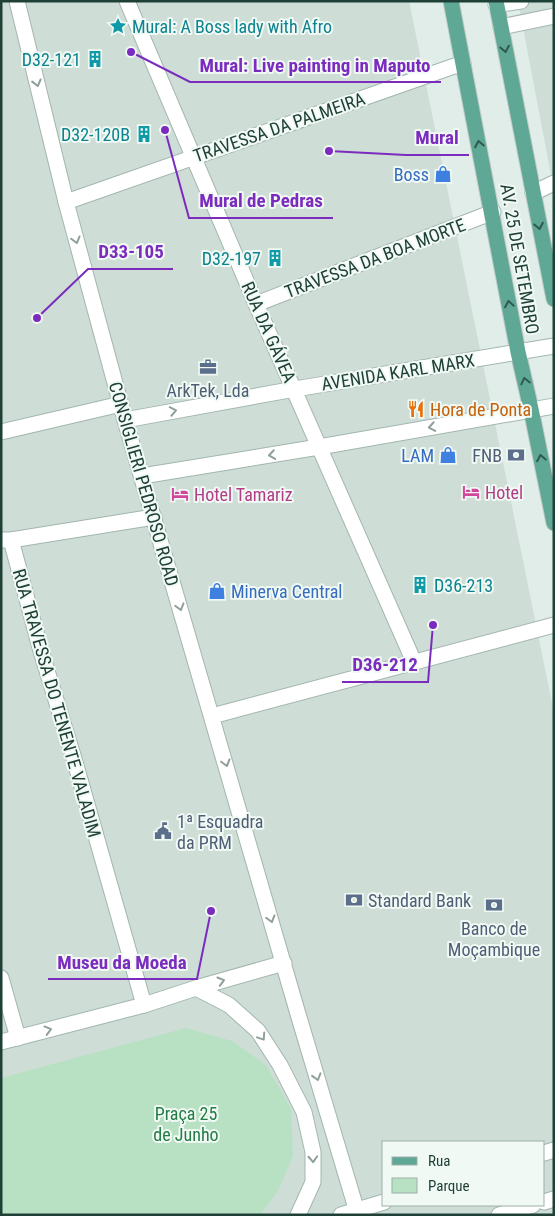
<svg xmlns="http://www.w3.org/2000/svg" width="555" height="1216" viewBox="0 0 555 1216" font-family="'Roboto Condensed',sans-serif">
<rect width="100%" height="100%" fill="#e0ede8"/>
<g fill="#ceddd6" fill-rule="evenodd">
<path d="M1,1H409L554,713V1215H1ZM384,1142H544V1205H384Z"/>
<polygon points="518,1 554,1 554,191"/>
</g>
<polygon fill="#b7e1c2" points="186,1028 232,1041 266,1065 291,1109 293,1156 278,1191 260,1215 1,1215 1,1078"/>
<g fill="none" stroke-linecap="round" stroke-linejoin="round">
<g stroke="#a2b6af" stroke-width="17">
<g id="minor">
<polyline points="17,1 66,202 125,420 298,1014 358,1215"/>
<polyline points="127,1 256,304 414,662"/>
<polyline points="496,5 521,1"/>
<polyline points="501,27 554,16"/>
<polyline points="533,193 554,183"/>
<polyline points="66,202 463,63"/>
<polyline points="256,304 493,212"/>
<polyline points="125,420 295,389 554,346"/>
<polyline points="1,432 121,404"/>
<polyline points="142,476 319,447 554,406"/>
<polyline points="2,540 11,540 154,517"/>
<polyline points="11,540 41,651 75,762 144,1005"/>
<polyline points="212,716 554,625"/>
<polyline points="1,978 18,1038"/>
<polyline points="196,988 229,1005 258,1031 280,1065 304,1112 313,1152 313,1182 298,1215"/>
<polyline points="1,1042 144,1005 196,988 284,963"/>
<polyline points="544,1153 554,1150"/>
<polyline points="544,1202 554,1199"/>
<polyline points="341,1215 384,1202"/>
<polyline points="499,1215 533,1205"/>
</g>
</g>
<g stroke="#c0cac7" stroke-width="17">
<g id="major">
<polyline points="451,1 518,352 531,409 554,523"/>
<polyline points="496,1 554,299"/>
</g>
</g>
<use href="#minor" stroke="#fff" stroke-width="15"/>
<use href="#major" stroke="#60a896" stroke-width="15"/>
</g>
<defs><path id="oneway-chevron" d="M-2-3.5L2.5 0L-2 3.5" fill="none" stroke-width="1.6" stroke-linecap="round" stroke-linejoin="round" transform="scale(1.25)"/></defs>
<g stroke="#2f5a4f">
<use href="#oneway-chevron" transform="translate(505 49) rotate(79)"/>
<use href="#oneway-chevron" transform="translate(479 144) rotate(-101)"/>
<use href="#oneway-chevron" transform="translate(539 226) rotate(79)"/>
<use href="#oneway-chevron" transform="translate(509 304) rotate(-100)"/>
<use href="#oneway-chevron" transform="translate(525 381) rotate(-103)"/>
<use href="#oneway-chevron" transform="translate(541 458) rotate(-101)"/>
</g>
<g stroke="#8fa09b">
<use href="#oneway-chevron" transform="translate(37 83) rotate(76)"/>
<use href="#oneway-chevron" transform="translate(76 240) rotate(75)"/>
<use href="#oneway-chevron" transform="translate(173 411) rotate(-11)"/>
<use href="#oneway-chevron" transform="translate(432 427) rotate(170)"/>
<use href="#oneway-chevron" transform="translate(272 455) rotate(171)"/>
<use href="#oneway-chevron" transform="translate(180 607) rotate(74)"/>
<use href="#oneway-chevron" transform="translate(226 763) rotate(74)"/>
<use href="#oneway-chevron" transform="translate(271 919) rotate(74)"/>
<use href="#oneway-chevron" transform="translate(221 981) rotate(-16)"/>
<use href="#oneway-chevron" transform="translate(48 1030) rotate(-15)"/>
<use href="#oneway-chevron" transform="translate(262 1037) rotate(56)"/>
<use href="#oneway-chevron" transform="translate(317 1077) rotate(73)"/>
<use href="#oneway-chevron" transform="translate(313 1159) rotate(87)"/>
</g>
<defs>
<g id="sight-bare" transform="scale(1.35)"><path d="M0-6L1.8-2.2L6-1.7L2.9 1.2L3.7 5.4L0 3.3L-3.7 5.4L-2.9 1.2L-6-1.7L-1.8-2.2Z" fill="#0f9aa8" stroke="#f1f9f5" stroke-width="2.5" paint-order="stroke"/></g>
<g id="building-bare" transform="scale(1.35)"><path d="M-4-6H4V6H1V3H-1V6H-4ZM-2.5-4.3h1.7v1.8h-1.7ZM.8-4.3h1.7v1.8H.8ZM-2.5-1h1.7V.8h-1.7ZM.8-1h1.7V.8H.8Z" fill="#0f9aa8" stroke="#f1f9f5" stroke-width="2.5" paint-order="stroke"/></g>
<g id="shop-bare" transform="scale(1.35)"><path d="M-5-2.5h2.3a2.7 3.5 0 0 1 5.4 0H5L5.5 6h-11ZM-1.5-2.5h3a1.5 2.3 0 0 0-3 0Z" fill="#3f7fe0" stroke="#f1f9f5" stroke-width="2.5" paint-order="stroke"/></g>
<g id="office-bare" transform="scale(1.35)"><path d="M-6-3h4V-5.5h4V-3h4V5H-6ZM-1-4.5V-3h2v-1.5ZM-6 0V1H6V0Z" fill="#5c6f8a" stroke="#f1f9f5" stroke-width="2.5" paint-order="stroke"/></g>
<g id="restaurant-bare" transform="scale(1.35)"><path d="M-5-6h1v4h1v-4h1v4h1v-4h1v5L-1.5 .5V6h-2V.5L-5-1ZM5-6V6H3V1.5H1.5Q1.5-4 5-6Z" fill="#e8710a" stroke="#f1f9f5" stroke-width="2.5" paint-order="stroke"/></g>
<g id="bank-bare" transform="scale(1.35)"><path d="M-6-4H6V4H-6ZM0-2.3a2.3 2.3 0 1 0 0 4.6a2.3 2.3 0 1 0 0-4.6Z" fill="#5c6f8a" stroke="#f1f9f5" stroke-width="2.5" paint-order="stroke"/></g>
<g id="hotel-bare" transform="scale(1.35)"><path d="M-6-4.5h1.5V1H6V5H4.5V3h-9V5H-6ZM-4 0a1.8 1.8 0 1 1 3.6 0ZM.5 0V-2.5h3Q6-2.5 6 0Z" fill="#d1479c" stroke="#f1f9f5" stroke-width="2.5" paint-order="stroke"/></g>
<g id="civic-bare" transform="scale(1.35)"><path d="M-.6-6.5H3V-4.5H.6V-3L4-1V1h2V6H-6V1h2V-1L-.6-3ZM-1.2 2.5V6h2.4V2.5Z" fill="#5c6f8a" stroke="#f1f9f5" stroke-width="2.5" paint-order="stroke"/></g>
</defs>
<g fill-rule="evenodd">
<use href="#sight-bare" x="118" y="26"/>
<use href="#building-bare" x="95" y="59"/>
<use href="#building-bare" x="144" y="134"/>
<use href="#shop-bare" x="443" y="174"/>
<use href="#building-bare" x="275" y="258"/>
<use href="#office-bare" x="208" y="367"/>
<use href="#restaurant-bare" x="416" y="409"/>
<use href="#shop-bare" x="448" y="455"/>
<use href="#bank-bare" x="516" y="455"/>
<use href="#hotel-bare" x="471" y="492"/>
<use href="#hotel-bare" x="180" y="494"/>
<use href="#building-bare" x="420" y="585"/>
<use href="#shop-bare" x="217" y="591"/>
<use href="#civic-bare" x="163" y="831"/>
<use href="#bank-bare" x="354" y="900"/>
<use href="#bank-bare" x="494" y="905"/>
</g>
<g text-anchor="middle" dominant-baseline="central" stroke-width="4" stroke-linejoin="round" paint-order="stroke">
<g font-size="18" fill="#0d838f" stroke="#f1f9f5" text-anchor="end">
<text x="132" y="26" text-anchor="start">Mural: A Boss lady with Afro</text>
<text x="81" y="59">D32-121</text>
<text x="130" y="134">D32-120B</text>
<text x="261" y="258">D32-197</text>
<text x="434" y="585" text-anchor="start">D36-213</text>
</g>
<g font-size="18" fill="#1f4037" stroke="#f1f9f5">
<text transform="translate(279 127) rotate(-19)">TRAVESSA DA PALMEIRA</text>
<text transform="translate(375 258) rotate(-21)">TRAVESSA DA BOA MORTE</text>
<text transform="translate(520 259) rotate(80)">AV. 25 DE SETEMBRO</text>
<text transform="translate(269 332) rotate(66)">RUA DA GÁVEA</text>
<text transform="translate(398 372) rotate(-9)">AVENIDA KARL MARX</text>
<text transform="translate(144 484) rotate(74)">CONSIGLIERI PEDROSO ROAD</text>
<text transform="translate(57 703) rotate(74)">RUA TRAVESSA DO TENENTE VALADIM</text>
</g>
<g font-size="18" fill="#366cbe" stroke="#f1f9f5" text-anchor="end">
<text x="429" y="174">Boss</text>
<text x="434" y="455">LAM</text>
<text x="231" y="591" text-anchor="start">Minerva Central</text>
</g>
<g font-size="18" fill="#4e5e75" stroke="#f1f9f5">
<text x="208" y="390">ArkTek, Lda</text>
<text x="502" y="455" text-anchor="end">FNB</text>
<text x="177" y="821" text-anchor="start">1ª Esquadra<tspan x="177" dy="21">da PRM</tspan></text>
<text x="368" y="900" text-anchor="start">Standard Bank</text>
<text x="494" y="928">Banco de<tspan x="494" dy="21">Moçambique</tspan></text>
</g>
<g font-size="18" fill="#c56008" stroke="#f1f9f5" text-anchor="start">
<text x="430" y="409">Hora de Ponta</text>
</g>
<g font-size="18" fill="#b23c85" stroke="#f1f9f5" text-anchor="start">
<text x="485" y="492">Hotel</text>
<text x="194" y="494">Hotel Tamariz</text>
</g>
<g font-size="18" fill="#247c46" stroke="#f1f9f5">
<text x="186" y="1113">Praça 25<tspan x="186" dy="21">de Junho</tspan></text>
</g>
</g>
<path fill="none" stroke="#7b2cbf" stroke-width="2" d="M131 52L190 82H441M329 151L406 155H469M165 130L189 218H333M37 318L88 269H173M433 625L428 682H342M211 911L197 979H48"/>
<g fill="#7b2cbf" stroke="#f1f9f5" stroke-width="2">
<circle cx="131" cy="52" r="5"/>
<circle cx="329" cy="151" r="5"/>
<circle cx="165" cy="130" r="5"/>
<circle cx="37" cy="318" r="5"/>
<circle cx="433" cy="625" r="5"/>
<circle cx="211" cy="911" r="5"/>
</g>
<g font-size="19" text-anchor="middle" font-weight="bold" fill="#7b2cbf" stroke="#f1f9f5" stroke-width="4" stroke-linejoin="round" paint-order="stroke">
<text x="315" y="72">Mural: Live painting in Maputo</text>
<text x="437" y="144">Mural</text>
<text x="261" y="207">Mural de Pedras</text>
<text x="131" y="258">D33-105</text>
<text x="385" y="671">D36-212</text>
<text x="122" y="969">Museu da Moeda</text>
</g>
<rect width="555" height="1216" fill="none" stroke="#1f4037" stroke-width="5"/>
<rect x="382" y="1141" width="162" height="65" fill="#f1f9f5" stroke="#9dafa9"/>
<rect x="392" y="1157" width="25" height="8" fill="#60a896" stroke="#9dafa9"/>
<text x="428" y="1166" font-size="15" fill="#1f4037">Rua</text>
<rect x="392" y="1178" width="25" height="15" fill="#b7e1c2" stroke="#9dafa9"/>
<text x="428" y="1191" font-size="15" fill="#1f4037">Parque</text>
</svg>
